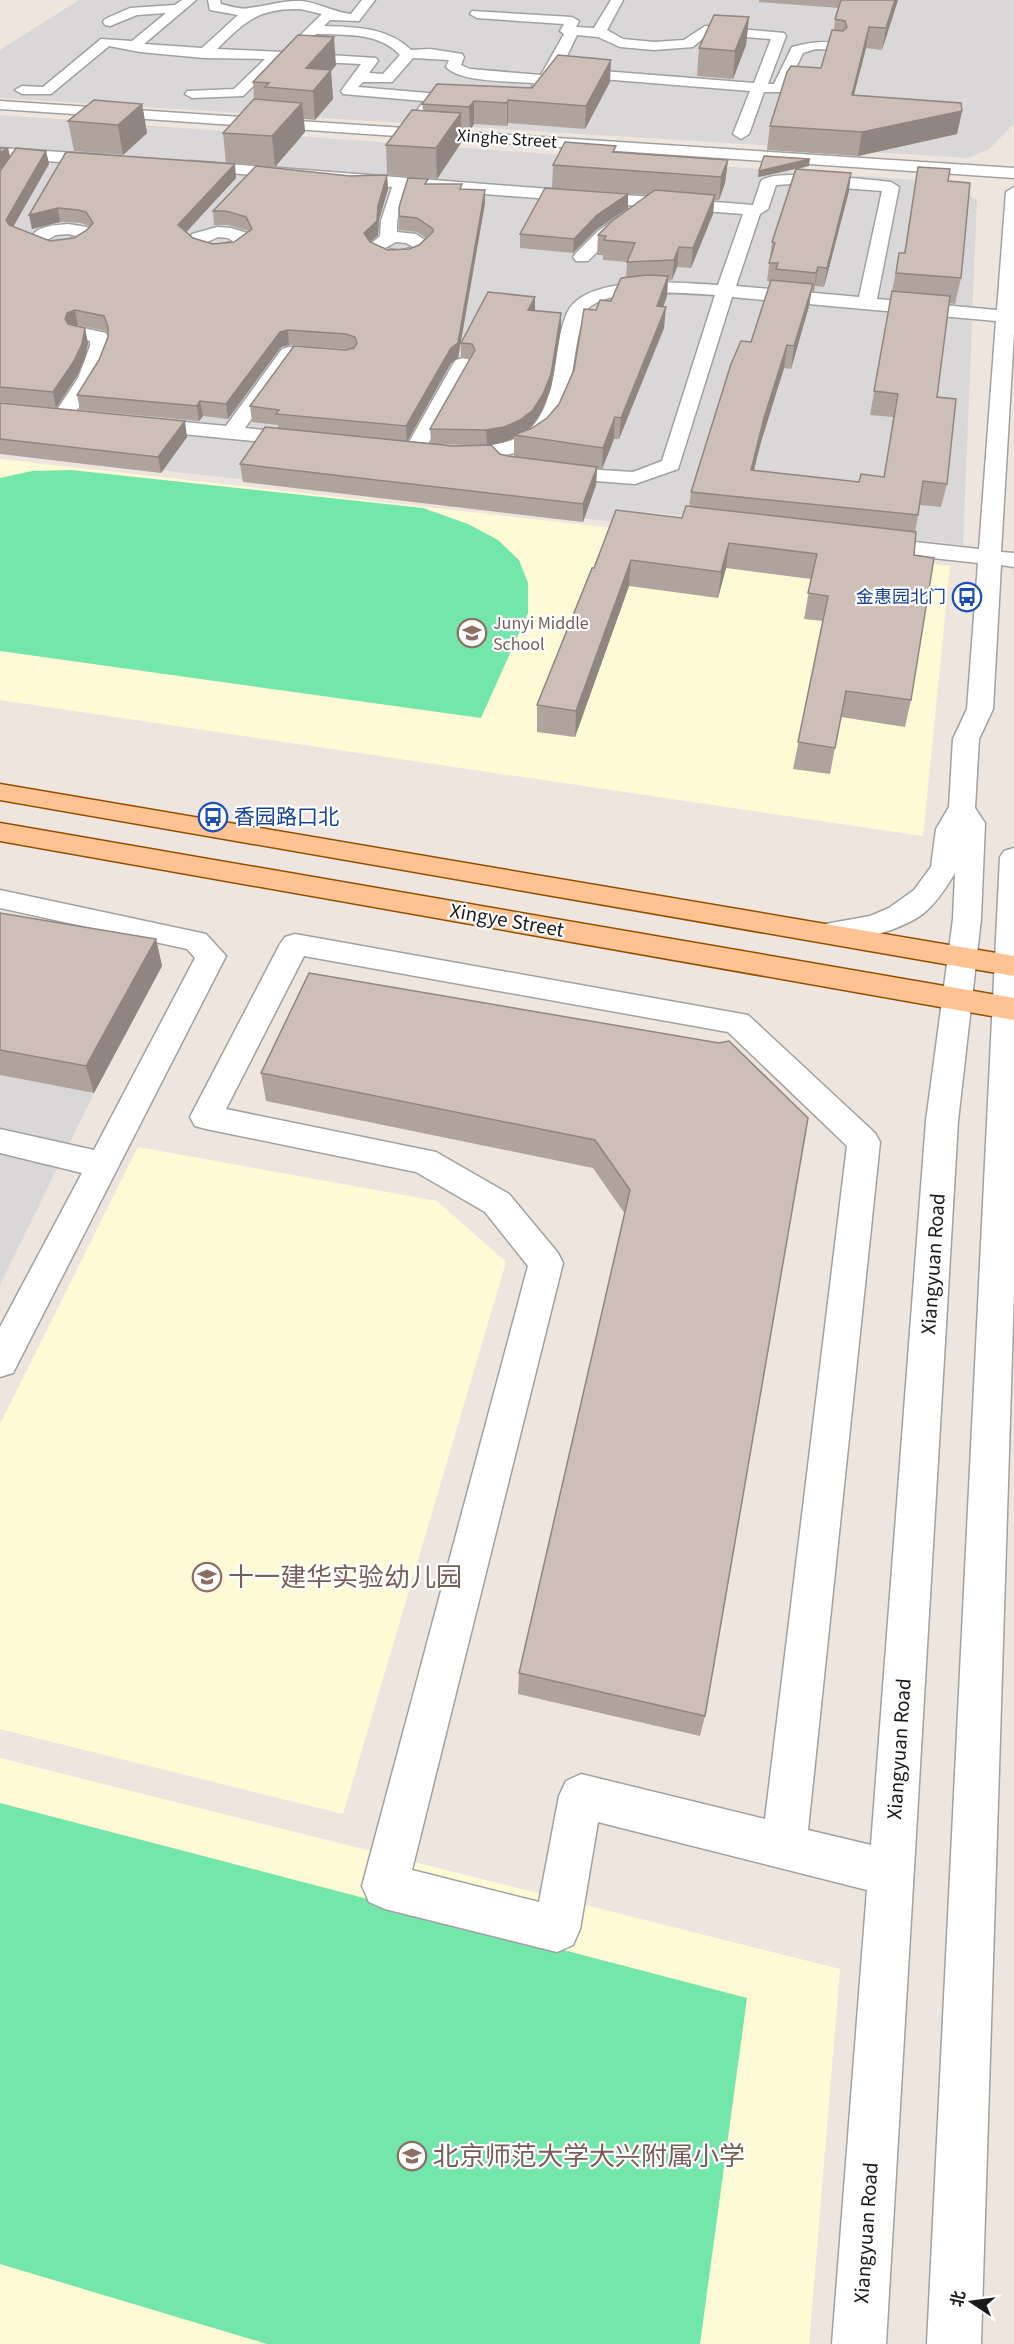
<svg xmlns="http://www.w3.org/2000/svg" width="1014" height="2344" viewBox="0 0 1014 2344" font-family="'Source Sans 3','Noto Sans SC',sans-serif">
<rect width="100%" height="100%" fill="#eee6de"/>
<g fill="#d9d7d7">
<polygon points="79,0 1014,0 1014,124 988,150 968,158 0,98 0,50"/>
<polygon points="0,115 945,182 977,200 963,545 646,512 642,525 0,452 0,152 744,214 658,477 753,210 0,150"/>
<polygon points="0,1075 94,1093 0,1285"/>
</g>
<g fill="#fffad6">
<polygon points="0,459 950,566 923,836 0,700"/>
<polygon points="138,1147 437,1201 506,1262 343,1814 0,1729 0,1424"/>
<polygon points="0,1758 840,1969 809,2344 0,2344"/>
</g>
<g fill="#73e6aa">
<polygon points="71,470 423,508 468,524 498,540 519,560 528,583 528,613 481,718 0,651 0,478 32,471"/>
<polygon points="0,1803 747,1998 700,2344 267,2344 0,2264"/>
</g>
<g fill="none" stroke-linecap="round" stroke-linejoin="round">
<g stroke="#a1a1a1" stroke-width="3">
<g id="minor">
<path d="M182,0H196L144,44L202,48L238,15L210,10L208,0H220L221,4C230,6 241,10 249,8C267,6 282,0 301,1C319,3 333,12 351,14L362,0H375L359,21L330,20L324,26C354,27 388,27 411,50L430,49L462,54L464,57L461,65L470,69L541,75L564,34L560,31L564,24L477,18L470,14L472,11L572,17L579,21L576,27L594,28L611,0H623L607,30L623,39L654,42L684,40L705,26L784,33L786,36L768,84H774L792,47C809,43 822,40 840,44L842,47L840,50L816,49L803,53L784,92H764L749,134L741,139L733,134L750,91L565,76L558,72L565,68L754,83L771,39L708,34L693,47L654,50L620,47L598,37L577,35C570,49 554,88 539,91L532,87L534,83C513,81 461,83 446,67L449,60L413,58L392,82H363L358,87L439,94L441,97L419,129L1014,168V178L0,109V101L404,128L424,101L343,94L341,91L361,64L280,60L243,96L192,98L185,94L187,91L234,89L265,59L204,58L140,52L109,46L51,94H22L15,90L22,86L43,87L101,39L132,41L166,13L137,15L110,26L105,25L103,22L105,19L130,8L175,5ZM300,9L322,14L283,52L217,49C245,21 259,8 300,9ZM316,34C346,35 379,32 400,55L383,74L369,73L378,61L376,58L298,53Z"/>
<polygon points="0,148 106,155 114,160 106,165 0,158"/>
<path d="M190,161L753,205L761,181C772,168 870,180 891,182L899,187L877,299L997,310L1006,192L1014,187V333L1001,552L1014,553V567L1001,565L993,709L979,739L975,808L985,823L981,919L958,1121L886,2344H832L867,1890L598,1822L580,1929L573,1945L557,1952L385,1909L369,1902L362,1886L528,1266L485,1212L416,1172L206,1129L195,1126L190,1117L280,944L285,937L295,934L748,1015L875,1133L880,1142L808,1830L871,1845L926,1121L953,919L955,873C946,888 937,902 924,913C901,931 841,948 814,940L810,933L814,926L870,916L889,908L914,890L931,867L936,829L949,807L953,739L967,709L978,563L869,551L861,549L858,544L861,539L869,537L979,549L996,321L732,297L678,469L635,484L544,477L541,473L544,469L551,467L633,472L662,461L715,295C685,293 606,286 586,311C563,366 586,440 505,455C486,459 464,463 446,458L443,454L446,450C471,443 498,450 522,435C537,426 544,410 549,394C558,368 556,338 567,313C585,273 681,283 718,285L743,214L407,188L397,221V232L416,234L432,245C422,266 377,269 367,247L380,236L381,221L392,187L184,169L182,166L184,163ZM791,184L882,191L859,297L736,286L760,214L768,209L776,185ZM396,242L406,243L413,247L400,251L385,248ZM304,956L728,1032L847,1146L765,1819L581,1774L566,1781L559,1796L539,1902L412,1870L563,1263L558,1253L509,1194L436,1152L226,1109Z"/>
<polygon points="634,208 642,213 640,216 610,239 588,261 576,261 573,257 576,253 598,231 628,210"/>
<path d="M68,224L87,227L93,237C80,255 44,261 30,241C33,226 55,225 68,224ZM68,234L76,236L62,243L47,240L56,235Z"/>
<path d="M217,227L231,228L247,233L251,243C237,260 201,262 187,244L192,234ZM218,237L228,238L233,241L219,246L205,243Z"/>
<path d="M79,327L106,333C120,354 82,403 70,420H56L53,416L78,378L90,346V341L72,337L70,333L72,329Z"/>
<polygon points="289,347 333,350 340,352 342,356 340,360 333,362 294,359 245,428 303,434 310,436 313,440 310,444 303,446 142,430 135,428 132,424 135,420 142,418 226,426 282,349"/>
<polygon points="463,358 470,360 473,364 424,451 421,455 414,457 407,455 404,451 453,364 456,360"/>
<polygon points="1014,848 1014,1291 981,2344 927,2344 1000,857 1004,851"/>
<polygon points="0,890 206,934 226,956 13,1373 0,1377 0,1327 82,1173 0,1153 0,1129 94,1150 195,958 187,949 0,908"/>
</g>
</g>
<g stroke="#914e00" stroke-width="3">
<g id="major">
<polygon points="0,784 1014,956 1014,976 0,800"/>
<polygon points="0,823 1014,998 1014,1020 0,841"/>
</g>
</g>
<use href="#minor" fill="#fff" fill-rule="evenodd"/>
<use href="#major" fill="#ffc292" fill-rule="evenodd"/>
</g>
<g fill="#b0a39d" fill-rule="evenodd">
<polygon points="759,0 898,0 882,50 866,48 854,95 962,111 957,134 858,156 767,150 770,126 821,68 834,30 835,19 839,8 759,2"/>
<polygon points="749,17 746,45 733,79 697,76 699,48"/>
<polygon points="336,65 331,71 333,99 315,120 304,119 305,132 275,167 226,163 223,133 254,99 253,82"/>
<polygon points="610,82 585,129 508,123 507,126 474,124 470,130 461,130 461,143 437,179 387,175 386,145 423,110 422,104 532,88"/>
<polygon points="142,104 147,133 123,155 74,151 68,121"/>
<path d="M0,148H8L10,157L46,151L49,164L13,227L50,241L74,238L87,230L90,227L89,226L81,223L60,222L32,229L66,152L236,178L186,232L193,238L213,244L234,242L248,232V231L228,225H214L213,211L350,176L387,175L388,189L379,220L378,235L370,242L388,250L409,249L419,245L426,238L417,232L399,230V207L428,184L462,189L485,203L458,358L451,363L407,441L431,443L430,429L470,359L461,358V343L535,311L561,313V328L551,388L543,409L533,425L525,431L532,428L547,418L559,404L574,370L596,310L611,301L626,278L627,262L603,260V255H597L598,235L648,195L552,188L553,165L616,152L728,160L725,183L719,200H714L713,214L691,268L677,267L672,280L668,281L667,296L663,307L664,328L619,439H614L602,469H597L596,485L583,522L243,482L240,464L278,429V425L252,422L250,406L346,350L349,349H347L289,345L281,347L228,419L203,416L199,421L80,410L77,395L99,360L108,337V334L106,331L78,325L75,326L88,343L85,359L77,376L56,408L0,402V171L2,167L0,169ZM514,438V457L508,456L500,454L491,445L504,442ZM440,444L466,445L453,446Z"/>
<polygon points="809,166 798,169 849,191 824,287 815,286 814,292 811,292 809,306 791,369 784,368 761,442 753,470 859,482 884,477 893,417 870,415 899,253 904,253 918,167 948,181 961,278 955,304 949,303 937,397 947,484 941,507 920,505 915,532 914,555 911,700 905,727 841,717 830,774 793,769 823,621 804,619 811,579 726,568 718,598 629,586 575,737 537,732 537,705 594,568 682,518 689,506 691,492 751,342 771,282 767,281 772,242 795,169 758,177 759,171"/>
<polygon points="628,194 628,208 597,229 573,253 520,248 520,234"/>
<polygon points="0,403 187,437 161,473 0,454"/>
<polygon points="0,913 156,939 162,966 94,1093 0,1075"/>
<polygon points="719,1043 705,1716 700,1736 518,1694 519,1673 625,1214 593,1168 266,1101 261,1073"/>
</g>
<g fill="#908580">
<polygon points="895,0 898,0 882,50 886,28"/>
<polygon points="749,17 746,45 733,79 735,51"/>
<polygon points="869,27 866,48 848,117 852,95"/>
<polygon points="334,37 336,65 331,71 333,99 315,120 313,91 306,68"/>
<polygon points="611,60 610,82 585,129 586,106"/>
<polygon points="508,100 508,123 507,126 507,103"/>
<polygon points="474,101 474,124 470,130 469,107"/>
<polygon points="302,103 305,132 275,167 272,136"/>
<polygon points="142,104 147,133 123,155 118,125"/>
<polygon points="962,111 957,134 858,156 862,132"/>
<polygon points="461,113 461,143 437,179 436,148"/>
<polygon points="8,148 11,161 0,169 0,153"/>
<polygon points="46,151 49,164 9,234 6,220"/>
<polygon points="810,159 809,166 758,177 759,171"/>
<polygon points="728,160 725,183 719,200 721,177"/>
<polygon points="235,164 236,178 180,239 178,225"/>
<polygon points="851,173 849,191 824,287 827,268"/>
<polygon points="387,175 388,189 379,220 378,235 365,247 364,233"/>
<polygon points="485,190 485,203 458,358 451,363 407,442 406,426"/>
<polygon points="628,194 628,208 597,229 573,253 574,239 597,215"/>
<polygon points="715,195 713,214 691,268 693,248"/>
<polygon points="58,208 60,222 32,229 29,215"/>
<polygon points="679,247 677,267 672,280 674,260"/>
<polygon points="818,267 815,286 814,292 816,273"/>
<polygon points="668,276 667,296 656,327 657,306"/>
<polygon points="813,284 809,306 791,369 794,346"/>
<polygon points="535,297 535,311 528,310"/>
<polygon points="666,307 664,328 619,439 621,418"/>
<polygon points="75,310 78,325 70,328 65,319 67,313"/>
<polygon points="561,313 561,328 551,388 543,409 533,425 519,435 514,435 514,438 504,442 487,446 486,430"/>
<polygon points="85,328 88,343 85,359 77,376 56,408 53,392"/>
<polygon points="288,330 289,345 281,347 228,419 226,404 280,332"/>
<polygon points="787,345 784,368 761,442 748,494 751,470 764,418"/>
<polygon points="200,401 203,416 199,421 197,406"/>
<polygon points="615,417 614,439 602,469 603,448"/>
<polygon points="185,421 187,437 161,473 158,457"/>
<polygon points="597,467 596,485 583,522 583,504"/>
<polygon points="729,543 726,568 718,598 721,572"/>
<polygon points="631,560 629,586 575,737 576,711"/>
<polygon points="156,939 162,966 94,1093 86,1066"/>
</g>
<g fill="#cdbeb7" stroke="#908580" stroke-width="1.5">
<polygon points="841,0 895,0 886,28 869,27 852,95 961,103 962,111 862,132 770,126 787,72 791,66 821,68 832,30 843,31 847,27 845,21 835,19"/>
<polygon points="714,15 749,17 735,51 699,48"/>
<polygon points="298,35 334,37 306,68 331,70 313,91 265,87 269,83 253,82"/>
<polygon points="558,55 611,60 586,106 508,100 507,103 474,101 469,107 422,104 437,84 532,88"/>
<polygon points="254,99 302,103 272,136 223,133"/>
<polygon points="94,100 142,104 118,125 68,121"/>
<polygon points="412,110 461,113 436,148 386,145"/>
<polygon points="565,142 616,146 613,152 728,160 721,177 553,165"/>
<polygon points="0,148 8,148 0,153"/>
<polygon points="16,148 46,151 6,220 9,225 50,241 74,238 87,230 93,223 86,212 78,210 58,208 29,215 66,152 235,164 178,225 193,238 213,244 234,242 252,229 246,217 226,211 213,211 256,166 350,176 387,175 378,206 377,221 364,233 370,242 388,250 409,249 419,245 433,232 433,229 417,218 399,216 399,207 408,178 428,179 425,184 462,184 460,189 485,190 458,343 451,348 406,426 276,414 279,410 250,406 294,346 346,350 354,348 357,343 355,337 346,334 288,330 280,332 226,404 200,401 197,406 77,395 99,360 108,337 108,327 104,316 75,310 67,313 65,319 68,324 85,328 82,344 74,361 53,392 0,387 0,171"/>
<polygon points="764,156 810,159 759,171"/>
<polygon points="918,167 950,169 948,181 970,183 961,278 896,273 899,253 905,253"/>
<polygon points="796,169 851,173 827,268 818,267 816,273 776,269 778,263 769,263 775,243 772,242"/>
<polygon points="545,188 628,194 597,215 574,239 520,234"/>
<polygon points="655,190 715,195 693,248 679,247 674,260 627,262 635,243 604,240 606,236 598,235 612,221"/>
<polygon points="648,275 668,276 657,306 666,307 621,418 615,417 603,448 514,435 532,428 547,418 559,404 574,370 584,309 596,310 600,300 611,301 621,278"/>
<polygon points="771,280 813,284 794,346 787,345 764,418 751,470 859,482 861,474 884,477 898,394 874,391 892,291 950,296 937,397 956,399 947,484 923,481 918,515 691,492 731,364 741,341 751,342"/>
<polygon points="488,292 535,297 528,310 561,313 551,374 543,394 533,410 520,420 504,427 486,430 430,429 475,350 472,344 461,343"/>
<polygon points="0,403 185,421 158,457 0,439"/>
<polygon points="265,427 453,446 491,445 500,454 508,456 597,467 583,504 240,464"/>
<polygon points="686,506 916,532 914,555 934,558 911,700 846,691 835,748 798,742 828,596 808,593 817,554 729,543 721,572 631,560 576,711 537,705 592,568 594,568 616,510 682,518"/>
<polygon points="0,913 156,939 86,1066 0,1050"/>
<polygon points="309,973 719,1043 729,1041 808,1118 705,1716 519,1673 630,1190 595,1140 261,1073"/>
</g>
<defs>
<g id="bus-ring" transform="scale(1.5)"><circle r="9.5" fill="#fff" stroke="#1a4fb4" stroke-width="1.5"/><path d="M-5-6H5V4H4V6H2V4H-2V6H-4V4H-5ZM-3.5-4V0h7V-4ZM-3.5 1.2v1.5H-2V1.2ZM2 1.2v1.5H3.5V1.2Z" fill="#1a4fb4"/></g>
<g id="school-ring" transform="scale(1.5)"><circle r="9.5" fill="#fff" stroke="#8d6e63" stroke-width="1.5"/><path d="M0-5L7-2L0 1L-7-2ZM-4 1L0 2.5L4 1V4Q0 6-4 4Z" fill="#8d6e63"/></g>
</defs>
<g fill-rule="evenodd">
<use href="#bus-ring" x="967" y="597"/>
<use href="#school-ring" x="472" y="633"/>
<use href="#bus-ring" x="213" y="817"/>
<use href="#school-ring" x="207" y="1577"/>
<use href="#school-ring" x="412" y="2156"/>
</g>
<g text-anchor="middle" dominant-baseline="central" stroke-width="4.5" stroke-linejoin="round" paint-order="stroke">
<g font-size="18" fill="#1a1a1a" stroke="#fff">
<text transform="translate(507 139) rotate(4)">Xinghe Street</text>
</g>
<g font-size="18" fill="#164399" stroke="#fff" text-anchor="end">
<text x="946" y="597">金惠园北门</text>
</g>
<g font-size="18" fill="#785e54" stroke="#fff" text-anchor="start">
<text x="493" y="623">Junyi Middle<tspan x="493" dy="21">School</tspan></text>
</g>
<g font-size="21" fill="#164399" stroke="#fff" text-anchor="start">
<text x="234" y="817">香园路口北</text>
</g>
<g font-size="21" fill="#1a1a1a" stroke="#fff">
<text transform="translate(507 920) rotate(10)">Xingye Street</text>
<text transform="translate(933 1264) rotate(-86)">Xiangyuan Road</text>
<text transform="translate(899 1749) rotate(-86)">Xiangyuan Road</text>
<text transform="translate(866 2233) rotate(-86)">Xiangyuan Road</text>
</g>
<g font-size="26" fill="#785e54" stroke="#fff" text-anchor="start">
<text x="228" y="1577">十一建华实验幼儿园</text>
<text x="433" y="2156">北京师范大学大兴附属小学</text>
</g>
</g>
<g transform="translate(972 2302) rotate(283)" stroke="#ffffff" stroke-width="4.5" paint-order="stroke">
<path d="M0-4.5L10 22L0 15L-10 22Z" fill="#1a1a1a"/>
<text y="-9" font-size="16" font-weight="bold" text-anchor="middle" fill="#1a1a1a">北</text>
</g>
</svg>
